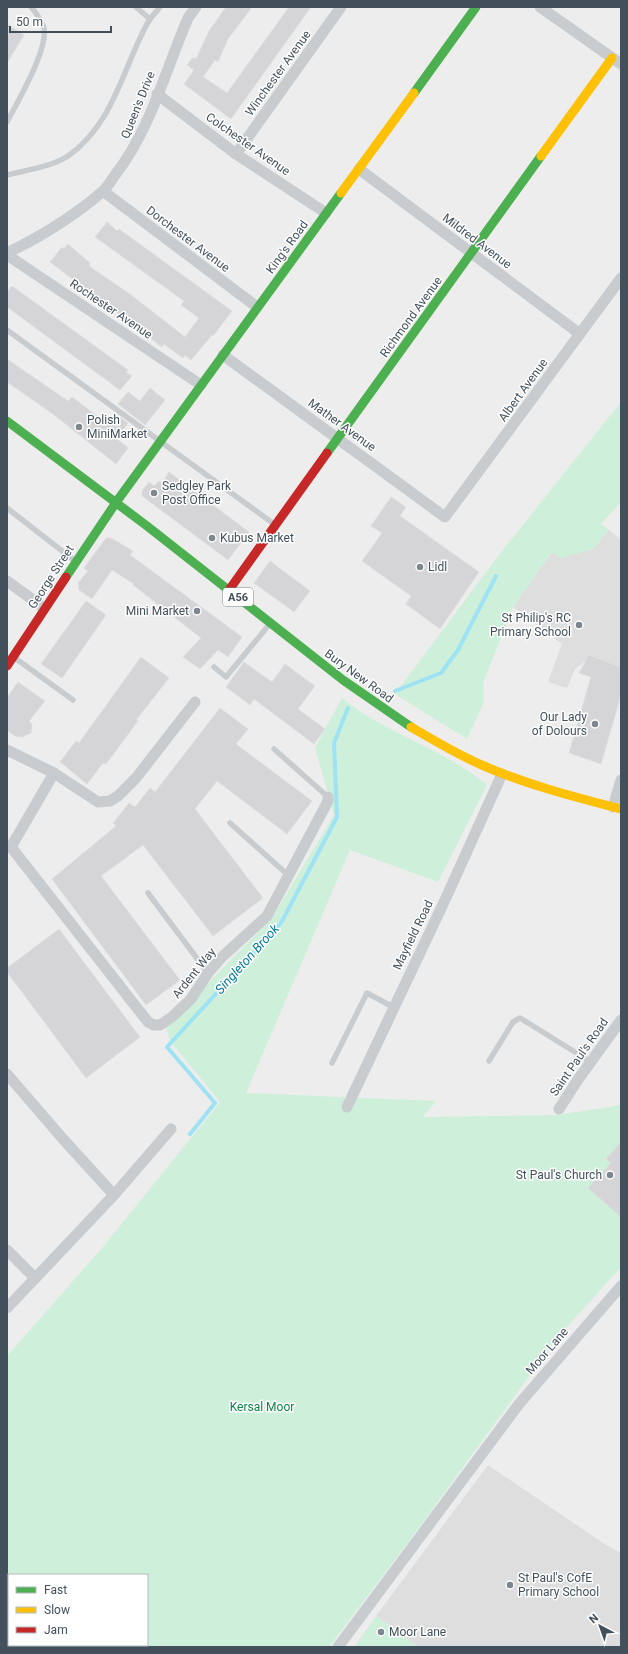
<svg xmlns="http://www.w3.org/2000/svg" width="628" height="1654" viewBox="0 0 628 1654" font-family="Roboto,sans-serif">
<rect width="100%" height="100%" fill="#eeeded"/>
<g fill="#dfdedf">
<polygon points="609,530 621,540 621,667 592,656 575,669 567,688 548,682 562,644 513,607 552,552 593,549"/>
<polygon points="488,1465 606,1545 621,1553 621,1647 418,1647 376,1616"/>
</g>
<g fill="#cef0da" fill-rule="evenodd">
<polygon points="621,402 621,502 601,524 609,530 593,549 560,558 552,552 513,607 483,683 484,702 467,739 395,694 495,560"/>
<path d="M342,698C386,734 445,749 487,785L438,882L350,850L246,1093L436,1101L423,1117L557,1115L621,1105V1267L557,1338L418,1529L329,1647H7V1356L102,1248L220,1102L170,1041L166,1026L272,918L334,815L315,748ZM9,1575H147V1645H9Z"/>
<polygon points="376,1616 418,1647 354,1647"/>
</g>
<g fill="none" stroke-linecap="round" stroke-linejoin="round">
<g stroke="#9ee2f3" stroke-width="4">
<polyline points="395,691 441,673 458,650 496,576"/>
<polyline points="190,1134 215,1103 167,1047 281,923 337,817 334,743 348,708"/>
</g>
</g>
<g fill="#d5d5d7" stroke="#dfdfe0">
<polygon points="226,7 252,7 228,39 218,62 215,60 203,77 227,93 289,7 311,7 231,119 184,84 194,70 187,65 193,57 196,59 209,31"/>
<polygon points="7,24 24,35 7,63"/>
<polygon points="107,222 117,231 119,229 232,311 213,336 212,335 191,360 185,355 183,358 164,344 162,347 50,262 62,247 64,249 68,244 90,263 89,266 131,295 185,337 199,318 181,305 184,301 95,237"/>
<polygon points="12,286 128,370 126,372 132,376 120,390 7,307 7,292"/>
<polygon points="7,359 68,401 72,397 108,424 116,414 128,423 116,438 128,448 116,464 53,414 7,382"/>
<polygon points="150,388 165,400 145,425 118,404 128,392 140,401"/>
<polygon points="169,472 249,532 228,560 142,496 142,491 149,482 154,486 159,481 162,483"/>
<polygon points="391,497 406,507 400,516 479,572 440,629 406,604 411,596 362,561 382,533 371,526"/>
<polygon points="106,538 111,538 133,551 130,555 242,637 228,657 218,650 200,669 183,657 201,638 133,585 134,584 112,570 92,599 79,590 78,583 88,571 84,568"/>
<polygon points="270,561 310,591 294,612 254,583"/>
<polygon points="86,601 106,615 62,678 41,664"/>
<polygon points="589,655 621,667 621,695 601,764 569,753 591,677 579,673"/>
<polygon points="141,657 169,678 136,720 138,721 106,764 103,763 87,784 60,762 76,741 79,743"/>
<polygon points="244,662 272,682 285,664 315,686 298,709 325,729 314,744 254,699 250,705 226,687"/>
<polygon points="18,682 45,701 29,721 32,724 31,733 22,737 15,736 7,730 7,698"/>
<polygon points="220,708 248,729 236,744 312,801 287,834 217,781 195,809 263,898 213,936 143,845 101,876 180,980 146,1005 52,879 116,826 113,823 129,803 135,807 150,788 155,792"/>
<polygon points="59,929 140,1037 86,1078 7,972 7,968"/>
<polygon points="621,1142 621,1217 588,1188 611,1163 606,1159"/>
</g>
<g fill="none" stroke-linecap="round" stroke-linejoin="round">
<g stroke="#c8cccf" stroke-width="5.5">
<polyline points="136,7 150,19"/>
<path d="M7,122C18,101 48,50 44,28C42,22 35,11 31,7"/>
<path d="M7,175C27,170 51,167 68,156C113,125 123,68 147,24C150,18 156,12 160,7"/>
<polyline points="7,330 274,524"/>
<polyline points="7,508 75,561"/>
<polyline points="15,658 73,700"/>
<polyline points="214,667 226,677 268,626"/>
<polyline points="274,749 328,797"/>
<polyline points="230,823 288,875"/>
<polyline points="148,893 208,973"/>
<polyline points="489,1061 513,1022 520,1018 591,1062"/>
<polyline points="332,1063 367,993 393,1007"/>
</g>
<g stroke="#c8cccf" stroke-width="11">
<polyline points="540,7 621,64"/>
<polyline points="157,94 236,154 326,213"/>
<polyline points="236,154 341,7"/>
<polyline points="359,169 580,334"/>
<polyline points="103,191 257,307"/>
<path d="M7,253C40,237 74,216 102,192C107,188 111,181 115,175C150,131 166,69 188,18L196,7"/>
<polyline points="7,255 201,385"/>
<polyline points="223,355 445,517 621,278"/>
<polyline points="7,581 44,608"/>
<polyline points="7,750 54,773 98,802 110,801 118,796 136,778 195,702"/>
<polyline points="54,773 11,847 148,1022 154,1025 160,1025 172,1017 191,999 208,973 222,957 267,916 328,801 328,797"/>
<polyline points="613,807 621,780"/>
<polyline points="7,1074 63,1139 114,1195"/>
<polyline points="347,1107 445,900 502,774"/>
<polyline points="559,1109 577,1081 621,1020"/>
<polyline points="7,1250 35,1278"/>
<polyline points="7,1308 114,1195 171,1129"/>
<polyline points="338,1647 519,1404 621,1286"/>
</g>
<g stroke="#4caf50" stroke-width="9">
<polyline points="414,93 476,7"/>
<polyline points="7,421 147,526 343,680 411,727"/>
<polyline points="327,453 541,156"/>
<polyline points="66,577 117,501 341,193"/>
</g>
<g stroke="#ffc107" stroke-width="9">
<polyline points="541,156 612,58"/>
<polyline points="341,193 414,93"/>
<path d="M411,727C435,741 458,755 484,766C528,785 575,797 621,809"/>
</g>
<g stroke="#c62828" stroke-width="9">
<polyline points="229,590 327,453"/>
<polyline points="7,666 66,577"/>
</g>
</g>
<g fill="#7e878e" stroke="#fff" stroke-width="1.5">
<circle cx="79" cy="427" r="4"/>
<circle cx="154" cy="493" r="4"/>
<circle cx="212" cy="538" r="4"/>
<circle cx="420" cy="567" r="4"/>
<circle cx="197" cy="611" r="4"/>
<circle cx="579" cy="625" r="4"/>
<circle cx="595" cy="724" r="4"/>
<circle cx="610" cy="1175" r="4"/>
<circle cx="510" cy="1585" r="4"/>
<circle cx="381" cy="1632" r="4"/>
</g>
<g text-anchor="middle" dominant-baseline="central" stroke-width="3" stroke-linejoin="round" paint-order="stroke">
<rect fill="#fff" stroke="#7b848c" stroke-width="1" x="223" y="588" width="30" height="18" rx="3"/>
<g font-size="11" font-weight="bold" fill="#42505b">
<text x="238" y="597">A56</text>
</g>
<g font-size="12" fill="#42505b" stroke="#fff">
<text transform="translate(278 73) rotate(-54)">Winchester Avenue</text>
<text transform="translate(138 105) rotate(-68)">Queen's Drive</text>
<text transform="translate(248 144) rotate(35)">Colchester Avenue</text>
<text transform="translate(188 239) rotate(37)">Dorchester Avenue</text>
<text transform="translate(477 241) rotate(37)">Mildred Avenue</text>
<text transform="translate(287 247) rotate(-54)">King's Road</text>
<text transform="translate(111 309) rotate(34)">Rochester Avenue</text>
<text transform="translate(411 317) rotate(-54)">Richmond Avenue</text>
<text transform="translate(523 390) rotate(-54)">Albert Avenue</text>
<text transform="translate(342 425) rotate(36)">Mather Avenue</text>
<text transform="translate(51 577) rotate(-57)">George Street</text>
<text transform="translate(359 676) rotate(36)">Bury New Road</text>
<text transform="translate(413 935) rotate(-64)">Mayfield Road</text>
<text transform="translate(194 973) rotate(-51)">Ardent Way</text>
<text transform="translate(579 1057) rotate(-55)">Saint Paul's Road</text>
<text transform="translate(547 1351) rotate(-49)">Moor Lane</text>
</g>
<g font-size="12" fill="#42505b" stroke="#fff" text-anchor="start">
<text x="87" y="420">Polish<tspan x="87" dy="14">MiniMarket</tspan></text>
<text x="162" y="486">Sedgley Park<tspan x="162" dy="14">Post Office</tspan></text>
<text x="220" y="538">Kubus Market</text>
<text x="428" y="567">Lidl</text>
<text x="189" y="611" text-anchor="end">Mini Market</text>
<text x="571" y="618" text-anchor="end">St Philip's RC<tspan x="571" dy="14">Primary School</tspan></text>
<text x="587" y="717" text-anchor="end">Our Lady<tspan x="587" dy="14">of Dolours</tspan></text>
<text x="602" y="1175" text-anchor="end">St Paul's Church</text>
<text x="518" y="1578">St Paul's CofE<tspan x="518" dy="14">Primary School</tspan></text>
<text x="389" y="1632">Moor Lane</text>
</g>
<g font-size="12" fill="#0c8446" stroke="#fff">
<text x="262" y="1407">Kersal Moor</text>
</g>
<g font-size="13" font-style="italic" fill="#037b99" stroke="#fff">
<text transform="translate(247 959) rotate(-48)">Singleton Brook</text>
</g>
</g>
<rect width="628" height="1654" fill="none" stroke="#42505b" stroke-width="16"/>
<rect x="8" y="1574" width="140" height="72" fill="#ffffff" stroke="#b3b9bd"/>
<rect x="16" y="1587" width="20" height="6" fill="#4caf50" stroke="#b3b9bd"/>
<text x="44" y="1594" font-size="12" fill="#42505b">Fast</text>
<rect x="16" y="1607" width="20" height="6" fill="#ffc107" stroke="#b3b9bd"/>
<text x="44" y="1614" font-size="12" fill="#42505b">Slow</text>
<rect x="16" y="1627" width="20" height="6" fill="#c62828" stroke="#b3b9bd"/>
<text x="44" y="1634" font-size="12" fill="#42505b">Jam</text>
<g transform="translate(600 1626) rotate(319)" stroke="#ffffff" stroke-width="3" paint-order="stroke">
<path d="M0-3L7 15L0 10L-7 15Z" fill="#42505b"/>
<text y="-6" font-size="11" font-weight="bold" text-anchor="middle" fill="#42505b">N</text>
</g>
<path d="M10 26v6h101v-6" fill="none" stroke="#42505b" stroke-width="2"/>
<text x="16" y="26" font-size="12" fill="#42505b" stroke="#ffffff" stroke-width="3" paint-order="stroke">50 m</text>
</svg>
